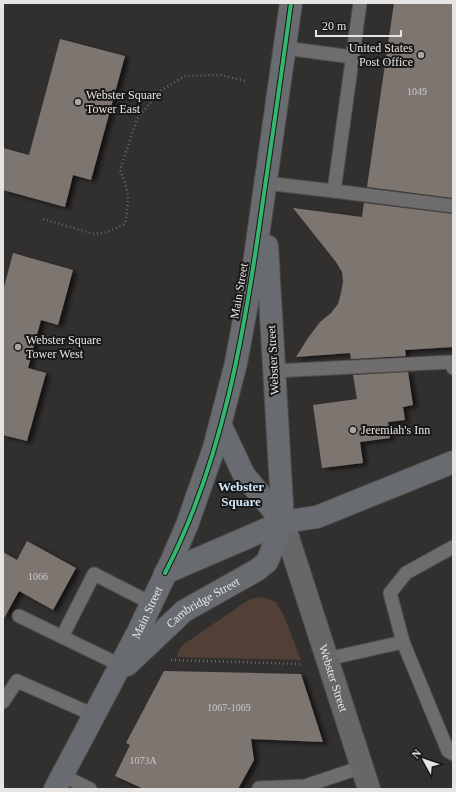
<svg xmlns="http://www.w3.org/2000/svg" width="456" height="792" viewBox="0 0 456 792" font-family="'Times New Roman',serif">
<defs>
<filter id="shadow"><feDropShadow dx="4.5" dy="2.5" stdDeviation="2" flood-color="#0009"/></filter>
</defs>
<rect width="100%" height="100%" fill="#32302f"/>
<polygon fill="#523f35" points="263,597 276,602 284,616 301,660 177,657 178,651 184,644 250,599"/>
<g fill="#7d7470" filter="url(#shadow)">
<polygon points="394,3 453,3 453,198 367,187"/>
<polygon points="60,39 125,56 91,180 73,175 65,207 3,190 3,148 29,155"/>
<polygon points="364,203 453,214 452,251 453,255 453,347 405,350 406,356 351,359 350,353 296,357 308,338 320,322 331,313 338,304 341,293 343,282 342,272 336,262 293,208 362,217"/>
<polygon points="13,253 73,270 58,325 41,320 28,368 46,373 27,441 3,435 3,291"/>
<polygon points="408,372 413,405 403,407 405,420 388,422 390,438 360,442 363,463 322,468 313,405 357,399 353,375"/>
<polygon points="27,541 76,568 53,610 19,591 3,620 3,552 17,560"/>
<polygon points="164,671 301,674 323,742 251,739 254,760 238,789 144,789 115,776 130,745 126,743"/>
</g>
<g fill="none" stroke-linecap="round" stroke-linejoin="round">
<g stroke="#4f4e4d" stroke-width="15">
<g id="lane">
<polyline points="285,48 352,57"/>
<polyline points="266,183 334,191 360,3"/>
<polyline points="334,191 453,206"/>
<polyline points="274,371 451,362 453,368"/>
<polyline points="19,616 120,665"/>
<polyline points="62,637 94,574 151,603"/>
<polyline points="403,642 390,593 406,573 453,547"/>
<polyline points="327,659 403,642 448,751 453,754"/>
<polyline points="3,702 17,681 94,715"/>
<polyline points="62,775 90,789"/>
<polyline points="259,789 259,788 305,786 362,767"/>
</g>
</g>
<g stroke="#4f4e4d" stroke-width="24">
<g id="secondary">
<path id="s1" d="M283,522L369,789"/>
</g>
</g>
<g stroke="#4f4e4d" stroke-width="24">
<g id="primary">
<polyline points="221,426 244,475 283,522"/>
<polyline points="165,573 283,522 317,517 453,462"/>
<path id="s2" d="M127,665L184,611L257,570L267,562L283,522L267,246"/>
<path id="s3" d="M55,789L137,634L171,562L187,525L214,448L236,363L253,271L291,3"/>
</g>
</g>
<g stroke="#696868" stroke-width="2.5" stroke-dasharray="1 3" stroke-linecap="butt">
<path d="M43,219L94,234L107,232L125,224C129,200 130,193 120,170L137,119L160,91L185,76L221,75L245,81"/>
<polyline points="171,660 302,664"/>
</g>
<use href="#lane" stroke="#6e6c6c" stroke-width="13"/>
<use href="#secondary" stroke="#676769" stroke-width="22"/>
<use href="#primary" stroke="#686c70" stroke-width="22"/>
<g stroke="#191817" stroke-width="6">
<path id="cycleway" d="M165,573C223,461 245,330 262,207C272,139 282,71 291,3"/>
</g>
<use href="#cycleway" stroke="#33b770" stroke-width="4"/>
</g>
<g fill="#a8a6a5" stroke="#191817" stroke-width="1.5">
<circle cx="421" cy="55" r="4"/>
<circle cx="78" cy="102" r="4"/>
<circle cx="18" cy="347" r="4"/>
<circle cx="353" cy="430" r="4"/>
</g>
<g text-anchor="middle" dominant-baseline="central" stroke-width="4" stroke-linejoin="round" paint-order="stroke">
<g font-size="10" fill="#ccc9c7">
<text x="417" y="91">1049</text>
<text x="38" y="576">1066</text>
<text x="229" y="707">1067-1069</text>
<text x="143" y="760">1073A</text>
</g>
<g font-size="12" fill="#e7e5e4" stroke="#191817" text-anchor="start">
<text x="413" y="48" text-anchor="end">United States<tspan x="413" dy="14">Post Office</tspan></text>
<text x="86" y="95">Webster Square<tspan x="86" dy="14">Tower East</tspan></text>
<text x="26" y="340">Webster Square<tspan x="26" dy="14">Tower West</tspan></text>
<text x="361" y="430">Jeremiah's Inn</text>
</g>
<g font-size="12" fill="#e7e5e4" stroke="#191817">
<text transform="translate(239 291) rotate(-80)">Main Street</text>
<text transform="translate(273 360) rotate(-93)">Webster Street</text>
<text stroke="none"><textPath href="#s2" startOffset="99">Cambridge Street</textPath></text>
<text stroke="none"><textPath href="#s3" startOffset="199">Main Street</textPath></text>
<text stroke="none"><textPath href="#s1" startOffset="164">Webster Street</textPath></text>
</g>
<g font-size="13" font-weight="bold" fill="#cce6fb" stroke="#191817">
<text x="241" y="486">Webster<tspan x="241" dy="15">Square</tspan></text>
</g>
</g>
<rect width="456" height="792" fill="none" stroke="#e7e5e4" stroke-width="8"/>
<g transform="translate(424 760) rotate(310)" stroke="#191817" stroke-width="3" paint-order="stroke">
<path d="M0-3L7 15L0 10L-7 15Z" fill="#e7e5e4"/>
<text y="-6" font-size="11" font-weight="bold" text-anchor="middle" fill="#e7e5e4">N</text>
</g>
<path d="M316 30v6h85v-6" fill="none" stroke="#e7e5e4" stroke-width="2"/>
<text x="322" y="30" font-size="12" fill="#e7e5e4" stroke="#191817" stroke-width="3" paint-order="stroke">20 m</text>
</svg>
